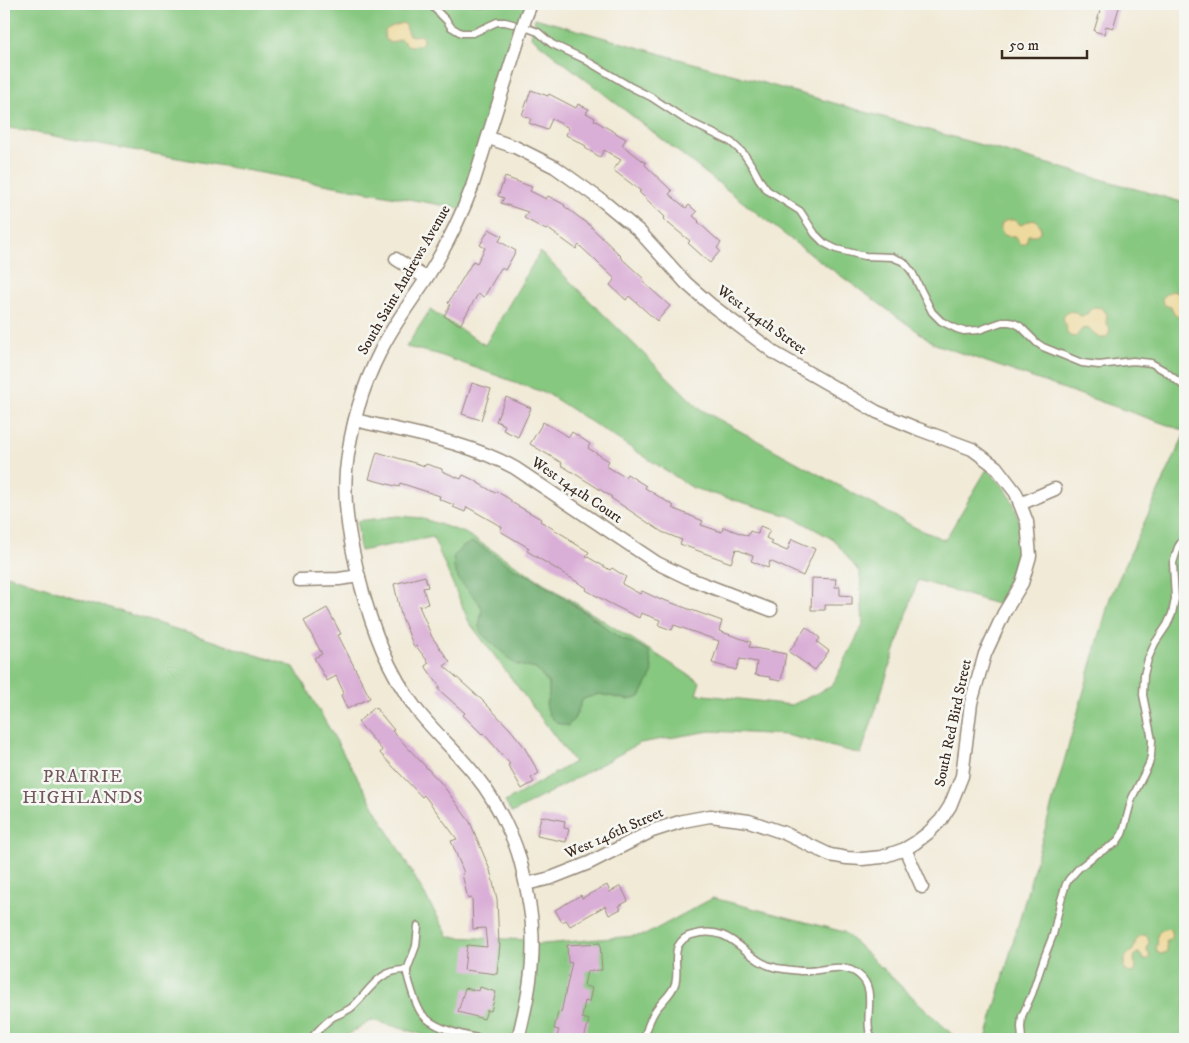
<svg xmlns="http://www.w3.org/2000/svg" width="1189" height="1043" viewBox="0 0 1189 1043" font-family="'IM FELL DW Pica',serif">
<rect width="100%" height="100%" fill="#f6f6f2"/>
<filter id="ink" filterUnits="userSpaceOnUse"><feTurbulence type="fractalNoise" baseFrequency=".02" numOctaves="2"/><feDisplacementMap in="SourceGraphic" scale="10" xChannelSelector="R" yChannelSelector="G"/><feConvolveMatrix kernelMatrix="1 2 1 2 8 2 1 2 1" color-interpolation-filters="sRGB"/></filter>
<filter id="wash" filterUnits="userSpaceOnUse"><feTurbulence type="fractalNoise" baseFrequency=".0096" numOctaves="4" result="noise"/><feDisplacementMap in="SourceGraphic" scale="20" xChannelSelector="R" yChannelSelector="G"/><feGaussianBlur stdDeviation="1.12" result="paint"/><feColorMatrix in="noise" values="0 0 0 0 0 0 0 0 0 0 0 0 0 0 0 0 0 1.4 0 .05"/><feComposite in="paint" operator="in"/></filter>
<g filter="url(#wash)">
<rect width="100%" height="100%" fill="#f1ead7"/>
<g fill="#87c880" stroke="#61794f" fill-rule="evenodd">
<polygon points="4,4 526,4 464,209 4,127"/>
<polygon points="535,18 1185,203 1185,431 935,344 798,245 531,37"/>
<path d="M540,252L700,409L916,528L945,540L987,469C993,476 1000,482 1005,489C1020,508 1025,544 1019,567C1015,581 1007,593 1000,605L918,580L861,754L786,735L710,731L640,743L512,813L505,802L574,762L469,622L433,537L360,551L357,521L399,516L421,518L465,533L700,682L696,694L792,705L832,686L863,625L860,573L834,540L793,517L693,488L548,394L437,354L406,347L430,310L485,345ZM513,568C542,582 569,601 596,619C603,625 609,631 617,636C626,643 639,646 649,652L629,700L599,694L583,699L574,719L546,704L549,694V684L536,669L515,664L479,627L482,609L478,600Z"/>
<polygon points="1185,433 1185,1039 986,1039 1110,598"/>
<polygon points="4,574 294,667 449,937 532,940 533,945 645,935 713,898 844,932 957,1039 438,1039 372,1020 340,1039 4,1039"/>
</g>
<polygon fill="#6dac6e" stroke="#546b46" points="471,542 479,545 513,568 532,577 549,588 596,620 618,637 640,646 649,652 653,672 640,697 629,700 599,694 583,699 574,719 568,726 557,723 549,715 546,704 549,694 549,684 536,669 515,664 482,634 479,627 482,609 477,600 459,580 454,568 453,557 461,548"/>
<g fill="#eeda9e" stroke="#94825e">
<path d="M402,23L406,25C407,34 408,38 419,35L422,36L423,40L422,44L410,46L406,44L400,39L391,43C386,41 383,37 385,31C388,27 397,25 402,23Z"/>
<path d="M1009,220H1014L1021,225L1029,221L1035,220L1040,225L1041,231L1036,235H1028L1026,243C1020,247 1018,241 1016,237C1009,234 1006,240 1001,230C1000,224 1003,221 1009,220Z"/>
<path d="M1173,291L1180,294L1185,298V306L1183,308L1184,314L1181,317C1174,317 1173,312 1171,307C1170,307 1164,305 1164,304C1158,297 1168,292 1173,291Z"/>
<path d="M1095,307L1102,308L1107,314L1106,322L1110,330L1108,336L1104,338H1099C1093,333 1091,326 1082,329L1078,334L1075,337L1070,336L1067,333L1066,325L1063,320C1065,310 1073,309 1080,316L1086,315L1091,309Z"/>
<path d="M1167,928L1171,930L1173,935L1172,937L1166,941L1167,947V952L1161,954L1158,953L1156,948C1161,937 1151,934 1167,928Z"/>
<path d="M1143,935L1147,936L1149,942L1147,949L1150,957L1148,960H1144L1139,953H1137C1130,960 1138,963 1135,972L1129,973L1124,969C1124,964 1124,958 1128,954C1132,950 1132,953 1134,948C1136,941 1135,938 1143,935Z"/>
</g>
<g id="blocks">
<g fill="#daafd7">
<polygon points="1102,4 1120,4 1113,28 1106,26 1104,34 1094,31"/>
<polygon points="531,90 548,96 549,94 576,108 578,104 589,109 586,113 595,118 594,120 626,139 622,145 646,163 645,165 672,191 669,194 686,208 689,205 697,212 693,216 699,221 698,222 721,243 717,248 720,251 710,263 688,243 690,241 663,219 665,217 639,192 641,191 613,170 621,160 604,150 600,157 585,148 586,146 566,135 569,128 552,119 547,130 529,123 531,119 522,115"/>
<polygon points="505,177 532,187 530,191 546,199 548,196 565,205 564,206 592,227 592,228 621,256 620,257 645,280 643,282 670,306 657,321 629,296 626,300 610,285 615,279 579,245 576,249 547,228 546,230 524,218 528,212 501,203 504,198 498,196"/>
<polygon points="489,229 502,236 499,241 516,251 505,270 501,268 484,297 478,294 460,325 444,316 450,305 448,303 473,261 477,263 485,248 480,245"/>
<polygon points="472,383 491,389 481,420 462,414"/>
<polygon points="506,397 531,408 518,437 503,430 505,425 496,421"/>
<polygon points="543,422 569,437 572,432 590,444 588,448 609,461 606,466 625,477 627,474 646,486 645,488 674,506 672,508 703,521 701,525 722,532 723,527 748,536 750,531 758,534 760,526 770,530 766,538 772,541 771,544 787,551 792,539 815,549 803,576 770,561 768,568 751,561 753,556 736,549 731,563 680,544 682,540 662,532 611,498 612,497 561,465 562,463 530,444"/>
<polygon points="377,452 425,466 426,464 442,469 442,471 461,479 463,475 478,482 478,483 495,493 496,491 511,500 511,502 541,519 540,521 570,539 569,540 589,552 586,556 610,570 612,568 626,577 622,584 640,594 642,591 661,600 661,599 722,621 719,631 751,642 749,647 786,654 781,681 770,679 770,677 755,675 757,662 740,659 736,670 712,663 719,641 674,625 672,630 658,625 660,620 641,613 639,618 609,603 586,590 587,588 527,551 529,548 500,531 502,527 467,507 465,512 453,507 454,505 439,499 440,496 400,483 399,487 369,479"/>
<polygon points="425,576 428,587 423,588 428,604 419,606 432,637 450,662 444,666 482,700 510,729 523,745 539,773 531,778 534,782 522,789 508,765 510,764 483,733 482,734 463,715 465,713 438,689 440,687 425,666 429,663 416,646 414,647 401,615 394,584"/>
<polygon points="812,578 836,579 835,587 840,587 840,595 852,596 852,605 825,605 825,610 811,610"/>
<polygon points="327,608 341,634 338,635 370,698 347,709 341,695 344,693 336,676 327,681 314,658 322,654 304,621"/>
<polygon points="806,627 820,638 817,642 829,651 815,670 789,652"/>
<polygon points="375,707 394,730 392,731 442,784 470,822 490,870 497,899 499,944 500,944 497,974 464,970 467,945 487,947 485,928 473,929 472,898 468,899 462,874 464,873 451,841 457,839 424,795 422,797 380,753 382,750 358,722"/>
<polygon points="541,816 565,821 564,828 569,829 566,842 537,836"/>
<polygon points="607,885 610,892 621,886 628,901 619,906 621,909 609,915 605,906 570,926 566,920 562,922 555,910 581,895 582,898"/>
<polygon points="600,943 602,970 587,971 584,986 592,988 589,1002 585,1001 582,1018 589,1020 584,1039 556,1039 559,1030 554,1029 558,1012 561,1013 572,962 568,963 567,945"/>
<polygon points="480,987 496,992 491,1011 487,1010 484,1019 458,1012 465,988 479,991"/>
</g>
</g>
</g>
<g filter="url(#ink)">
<use href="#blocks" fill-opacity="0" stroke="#968a7a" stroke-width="1"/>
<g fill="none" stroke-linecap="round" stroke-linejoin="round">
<g stroke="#968a7a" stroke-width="9">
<g id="service">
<polyline points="430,4 447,21 451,27 461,33 473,33 497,22 505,22 513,24"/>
<polyline points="530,29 538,32 552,44 582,58 631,87 651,97 686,120 731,142 744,154 752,166 759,179 767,190 800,211 815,234 824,243 836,249 852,253 865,256 892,257 904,262 912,272 932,312 941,321 957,329 964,331 979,330 1002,322 1009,322 1014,323 1020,326 1037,343 1043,347 1082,363 1099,365 1133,361 1151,363 1165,371 1185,387"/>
<path d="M418,926L416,946L407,970V974C410,985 415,1005 422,1014C434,1029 466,1036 483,1039"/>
<path d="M310,1039C318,1031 324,1023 333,1017C339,1014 345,1012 351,1008C369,993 378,968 407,970"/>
<path d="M644,1039C647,1029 649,1020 655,1011C661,1002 672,994 675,984C679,972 673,958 678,946C681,941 686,936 692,935C734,922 744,962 777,968C786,969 795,971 804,971C821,972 843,961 859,975C876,988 866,1011 869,1029C869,1032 871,1036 873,1039"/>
<polyline points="1022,1039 1021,1027 1022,1016 1032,994 1044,958 1053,935 1061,900 1066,884 1069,879 1079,868 1094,856 1116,843 1122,834 1124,828 1132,798 1149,764 1151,756 1152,740 1143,695 1144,675 1148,659 1155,643 1167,625 1172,614 1175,599 1173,563 1178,547 1185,536"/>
</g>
</g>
<g stroke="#968a7a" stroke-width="15">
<g id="minor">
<polyline points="489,138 515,147 555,167 604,202 639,231 686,283 710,304 776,354 877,412 918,429 972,449 996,467 1016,493 1020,504 1055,489"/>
<polyline points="396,259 426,278"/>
<path d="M355,420C409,433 466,441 515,468L657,563L688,578L771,610"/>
<polyline points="299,580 339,579 359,576"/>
<polyline points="905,849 915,843 928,833 941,820 950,806 962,776 971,703 985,654 1004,613 1022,583 1030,556 1027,522 1020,504"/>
<polyline points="526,884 551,878 589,863 652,831 683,821 710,816 749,821 784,833 830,855 847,858 862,859 882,857 905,849 922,887"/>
<path d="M518,1039C527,1003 535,965 532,928C532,916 529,903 527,891C523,871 519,851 510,833C501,813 490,793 476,776C458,753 435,733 417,710C388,672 372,628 360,582C351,546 343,509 346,471C350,430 362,387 381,350C393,325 411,302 426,279C445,249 460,219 472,187L526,16L531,4"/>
</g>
</g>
<use href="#service" stroke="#fff" stroke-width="6"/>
<use href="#minor" stroke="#fff" stroke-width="12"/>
</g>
</g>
<g text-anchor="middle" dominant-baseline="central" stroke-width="5" stroke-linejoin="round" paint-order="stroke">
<g font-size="15" fill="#3b2a1e" stroke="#f6f6f2">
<text transform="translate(404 280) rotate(-60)">South Saint Andrews Avenue</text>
<text transform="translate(762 320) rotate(36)">West 144th Street</text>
<text transform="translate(577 490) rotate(34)">West 144th Court</text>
<text transform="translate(953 723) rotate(-78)">South Red Bird Street</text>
<text transform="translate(614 833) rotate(-24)">West 146th Street</text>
</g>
<g font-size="18" letter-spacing="1" fill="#73595f" stroke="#f6f6f2">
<text x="83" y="777">PRAIRIE<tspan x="83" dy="21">HIGHLANDS</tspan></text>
</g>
</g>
<rect width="1189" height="1043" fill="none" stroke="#f6f6f2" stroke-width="20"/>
<path d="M1002 50v8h85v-8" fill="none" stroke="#3b2a1e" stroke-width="2.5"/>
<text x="1009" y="50" font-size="15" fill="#3b2a1e" stroke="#f6f6f2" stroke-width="4" paint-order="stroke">50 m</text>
</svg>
